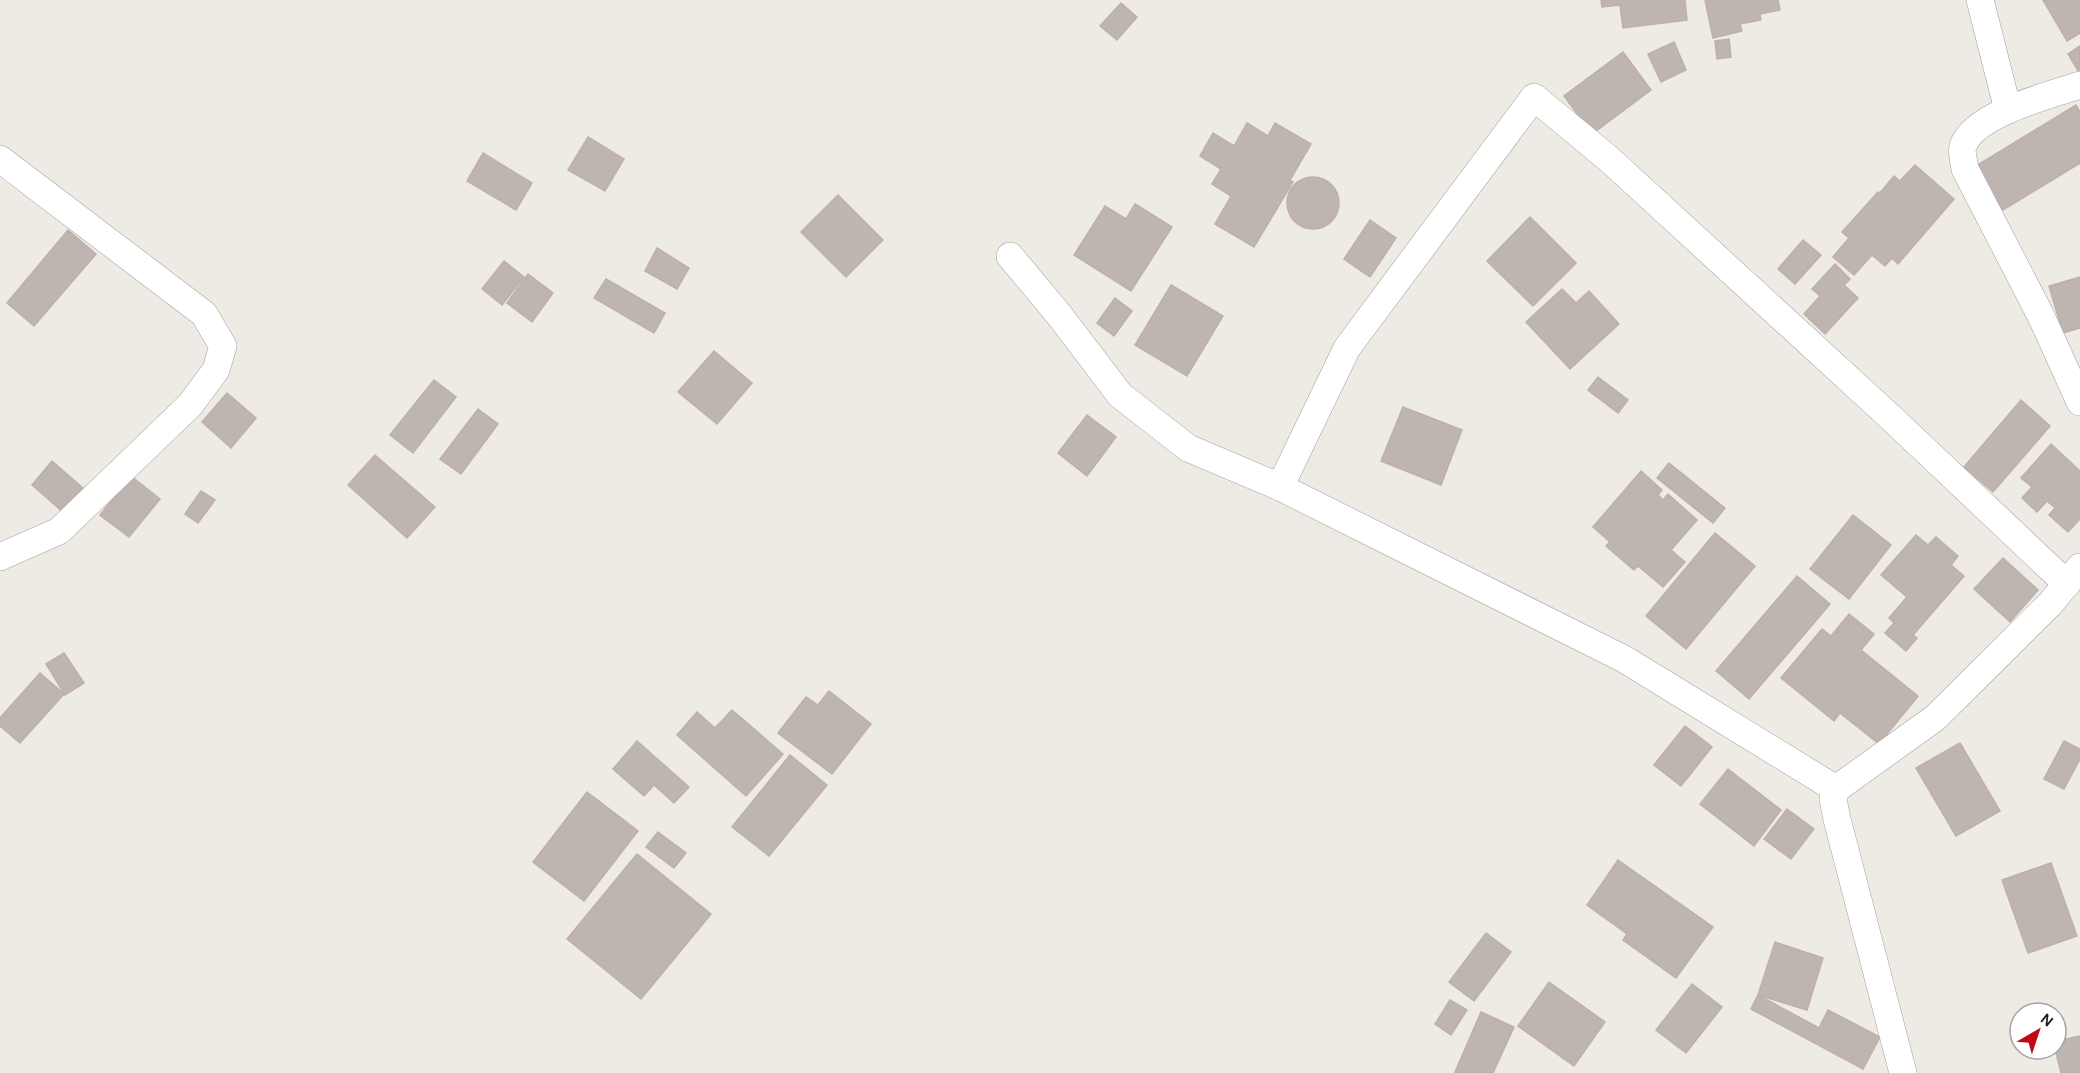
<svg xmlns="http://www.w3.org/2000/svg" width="2080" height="1073" viewBox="0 0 2080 1073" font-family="Karla,sans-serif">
<rect width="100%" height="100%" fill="#eeeae4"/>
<g fill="#beb5b0" stroke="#bfb0a7" stroke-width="1.5">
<polygon points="1601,0 1685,0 1687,20 1623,28 1620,5 1602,7"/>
<polygon points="1705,0 1778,0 1780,10 1760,14 1761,20 1740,24 1742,31 1713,38"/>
<polygon points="2043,0 2080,0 2080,33 2067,41"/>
<polygon points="1121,3 1137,17 1117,40 1100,26"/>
<polygon points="1729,39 1731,57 1717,59 1715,41"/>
<polygon points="1674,42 1686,70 1661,82 1648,54"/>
<polygon points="2080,46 2080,74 2068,54"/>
<polygon points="1623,52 1651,90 1592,134 1564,96"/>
<polygon points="2076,105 2080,112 2080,163 2003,210 1976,166"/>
<polygon points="1247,123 1268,136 1275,123 1311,144 1290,180 1293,182 1254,247 1215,224 1231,196 1212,184 1221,169 1200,156 1213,133 1234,146"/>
<polygon points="588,137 624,159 605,191 568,170"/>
<polygon points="483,153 532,183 516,210 467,181"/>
<polygon points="1915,165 1954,199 1898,264 1892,258 1885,266 1872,255 1854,275 1833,257 1849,238 1842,232 1878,192 1879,194 1894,176 1900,181"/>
<circle cx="1313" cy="203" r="26"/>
<polygon points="838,195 883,240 846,277 801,232"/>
<polygon points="1135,204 1172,227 1131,291 1074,255 1105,206 1126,219"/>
<polygon points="1530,217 1576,263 1533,306 1487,261"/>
<polygon points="1370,220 1396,238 1370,277 1344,259"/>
<polygon points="68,230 96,254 34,326 7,303"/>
<polygon points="1803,240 1821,255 1795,284 1778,269"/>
<polygon points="657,248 689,268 677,289 645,271"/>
<polygon points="504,261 524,277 502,305 482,289"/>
<polygon points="1835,264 1850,279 1844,285 1858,298 1825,334 1804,314 1820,296 1812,289"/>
<polygon points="528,274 553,293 532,322 507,303"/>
<polygon points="2080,277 2080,328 2063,333 2049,286"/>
<polygon points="606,279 665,313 654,333 594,298"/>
<polygon points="1171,285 1223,316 1187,376 1135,345"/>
<polygon points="1562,289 1576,303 1589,291 1619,324 1570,369 1526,322"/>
<polygon points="1115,298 1132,311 1114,336 1097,323"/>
<polygon points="714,351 752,383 717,424 678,392"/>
<polygon points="1598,377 1628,400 1618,413 1588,390"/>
<polygon points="434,380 456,397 413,453 390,435"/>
<polygon points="227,393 256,418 231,448 202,422"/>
<polygon points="2021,400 2050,426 1993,492 1964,467"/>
<polygon points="1403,407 1462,430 1441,485 1381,461"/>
<polygon points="478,409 498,424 461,474 440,459"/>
<polygon points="1087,415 1116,437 1087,476 1058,453"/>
<polygon points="2051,444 2080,471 2080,519 2068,532 2049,515 2055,508 2047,501 2037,512 2022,498 2032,487 2021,478"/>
<polygon points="375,455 435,507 407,538 348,485"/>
<polygon points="52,461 83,488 63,512 32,485"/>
<polygon points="1669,463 1725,508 1713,523 1657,478"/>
<polygon points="1641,471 1662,490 1658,495 1663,500 1668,494 1697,520 1671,550 1685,562 1663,587 1638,566 1634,570 1606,546 1610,542 1593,527"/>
<polygon points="131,476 160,499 129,537 100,515"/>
<polygon points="201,491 215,500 198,523 185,514"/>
<polygon points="1853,515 1891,545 1849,599 1810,569"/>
<polygon points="1715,533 1755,566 1686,649 1646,616"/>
<polygon points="1916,535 1928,545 1936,537 1958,556 1951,565 1964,576 1913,635 1917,638 1906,651 1885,633 1894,623 1889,618 1907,597 1881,575"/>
<polygon points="2003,558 2038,590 2010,622 1974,589"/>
<polygon points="1797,576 1830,604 1749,699 1716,671"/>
<polygon points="1849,614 1874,634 1861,650 1918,696 1879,744 1840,713 1834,721 1781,678 1822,629 1831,636"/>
<polygon points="64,653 84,683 65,695 46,664"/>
<polygon points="40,673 64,694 20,743 0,726 0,718"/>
<polygon points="829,691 871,724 832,774 778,733 806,697 818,705"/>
<polygon points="732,710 783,754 746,796 677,735 697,712 715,728"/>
<polygon points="1685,726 1712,747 1681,786 1654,765"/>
<polygon points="637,741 689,787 674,803 654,785 644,796 613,769"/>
<polygon points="2064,741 2080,749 2080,759 2064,789 2044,779"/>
<polygon points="1960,743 2000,811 1956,836 1916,768"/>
<polygon points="790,755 827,785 769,856 732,827"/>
<polygon points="1728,769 1781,810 1754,846 1700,804"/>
<polygon points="587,792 638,831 584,901 533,862"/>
<polygon points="1787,809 1814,829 1791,859 1764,839"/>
<polygon points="658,832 686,853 674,868 646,847"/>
<polygon points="637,854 711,914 641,999 567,939"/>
<polygon points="1618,860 1713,927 1676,978 1623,940 1627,934 1587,905"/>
<polygon points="2051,863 2077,936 2028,953 2002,880"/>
<polygon points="1486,933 1511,952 1474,1001 1449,982"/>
<polygon points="1775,942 1823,958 1807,1010 1758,995"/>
<polygon points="1549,982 1605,1022 1574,1066 1518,1026"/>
<polygon points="1692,984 1722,1007 1686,1053 1656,1030"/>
<polygon points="1758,995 1819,1028 1828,1010 1880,1037 1863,1069 1751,1009"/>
<polygon points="1450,1000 1467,1010 1451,1035 1435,1024"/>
<polygon points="1481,1012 1514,1027 1493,1073 1456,1073 1455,1072"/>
<polygon points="2080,1036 2080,1073 2061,1073 2055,1049 2056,1041"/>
</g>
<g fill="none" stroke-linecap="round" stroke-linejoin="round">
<g stroke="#a1a1a1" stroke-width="28">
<g id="minor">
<polyline points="1980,0 2008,110"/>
<path d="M2080,85C2050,95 1974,114 1963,146C1961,152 1964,162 1965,169L2041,316L2080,402"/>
<polyline points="0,159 204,314 223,346 216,370 190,405 59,531 0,557"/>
<polyline points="1010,256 1060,316 1120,395 1188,448 1280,487 1624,659 1836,789"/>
<polyline points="1280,487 1347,348 1534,97 1610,160 1887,414 2067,584"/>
<polyline points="1903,1073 1837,819 1833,799 1836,789 1935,718 2051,603 2080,567"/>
</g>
</g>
<use href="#minor" stroke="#fff" stroke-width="27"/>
</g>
<g transform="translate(2038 1031) rotate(39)"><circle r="28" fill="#ffffff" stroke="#a5a5a5" stroke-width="1.5"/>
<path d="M0-4.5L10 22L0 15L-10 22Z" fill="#c10a17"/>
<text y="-9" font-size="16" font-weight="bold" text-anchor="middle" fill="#1d1d1d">N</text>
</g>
</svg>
